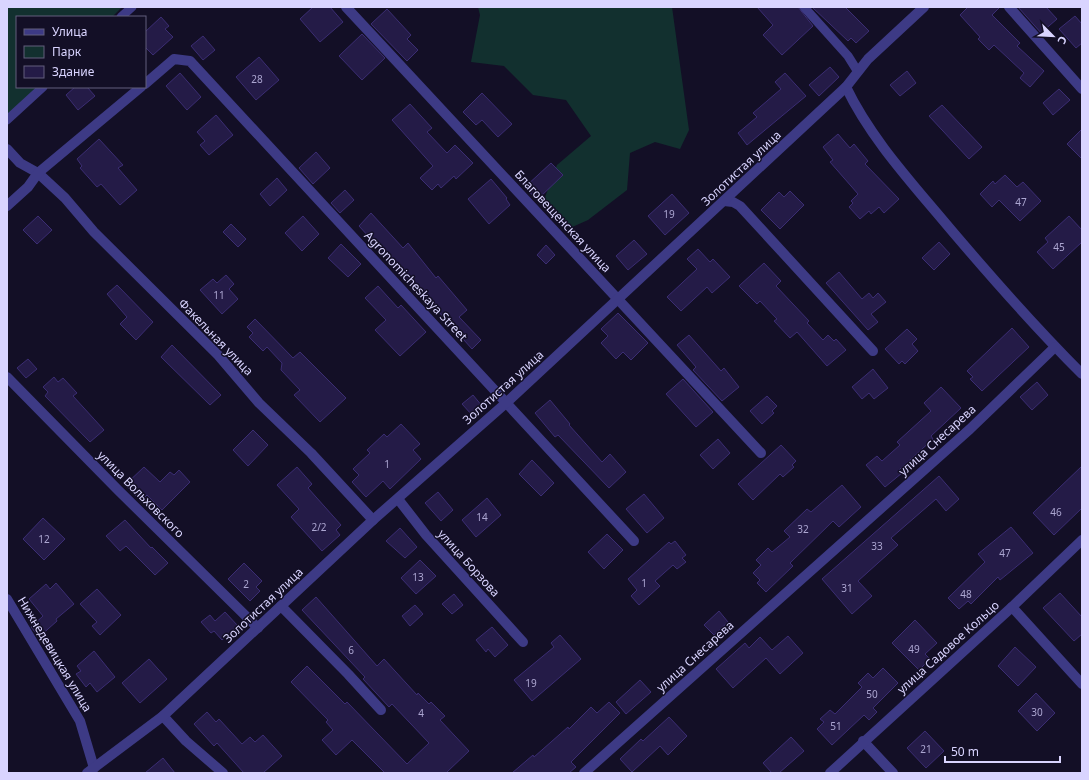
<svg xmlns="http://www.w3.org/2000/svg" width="1089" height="780" viewBox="0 0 1089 780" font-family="'Noto Sans',sans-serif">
<rect width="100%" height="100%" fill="#130f26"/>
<g fill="#12302f">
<polygon points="7,7 122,7 112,17 17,17 17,87 39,87 7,115"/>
<polygon points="478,7 672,7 689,130 680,149 655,142 630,153 627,190 588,220 570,228 544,200 557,165 591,136 566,100 533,95 504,66 471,62 480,15"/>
</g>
<g fill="#241b47" stroke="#3b2d73">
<polygon points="313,7 330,7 343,22 320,42 300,19"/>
<polygon points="757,7 798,7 813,26 782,55 763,35 773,25"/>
<polygon points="812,7 845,7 869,31 856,43 851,38 848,41"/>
<polygon points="968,7 1000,7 992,15 1020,43 1017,46 1044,71 1030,87 1020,78 1024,73 994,45 989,50 978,39 980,37 960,15"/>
<polygon points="1018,7 1046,7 1057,19 1042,32 1042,34"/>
<polygon points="387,9 411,35 407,39 418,50 407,61 371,24"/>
<polygon points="1075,16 1082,24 1082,43 1076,48 1059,29"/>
<polygon points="161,17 169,26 165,29 173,37 153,55 145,47 145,32"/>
<polygon points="362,34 385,58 362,80 339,56"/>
<polygon points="203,36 215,50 203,60 191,46"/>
<polygon points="259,57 279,80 256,100 236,77"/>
<polygon points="830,67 839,77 819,96 809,85"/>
<polygon points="907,71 916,83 900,96 890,85"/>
<polygon points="180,73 201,97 187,110 166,86"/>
<polygon points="785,73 806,96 747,145 738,133 757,117 753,113 781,89 775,82"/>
<polygon points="75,87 87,87 95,96 78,110 66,95"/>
<polygon points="1059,89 1070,100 1053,115 1043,103"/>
<polygon points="482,93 512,124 498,137 482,120 476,125 463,112"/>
<polygon points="410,104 432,128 427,132 447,153 455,145 473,163 456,179 454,176 441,188 438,184 432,190 420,178 433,166 392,120"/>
<polygon points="942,105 982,147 969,159 929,116"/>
<polygon points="216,115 233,135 209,155 200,145 205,141 197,132"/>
<polygon points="1082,129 1082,159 1067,144"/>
<polygon points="838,134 850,148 854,144 868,161 865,164 899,199 884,213 879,207 871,214 869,211 860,219 849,207 853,203 851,201 858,194 830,162 833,160 823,147"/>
<polygon points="99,139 123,165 118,168 137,190 120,205 101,184 97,187 80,168 82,166 77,159"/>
<polygon points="316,152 330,168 313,184 299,168"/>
<polygon points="551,163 563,175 537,200 525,187"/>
<polygon points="1005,175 1017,187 1023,182 1041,201 1020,221 999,200 992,207 980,194 993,181 995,184"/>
<polygon points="277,178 287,190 270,206 260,194"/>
<polygon points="491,179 507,198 506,199 510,205 489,224 468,199"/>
<polygon points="345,190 354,200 340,213 331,203"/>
<polygon points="790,191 804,205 780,229 761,210 779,192 784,197"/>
<polygon points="672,194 689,213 665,235 648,216"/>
<polygon points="371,213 403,248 408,243 436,278 438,276 467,310 459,317 481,340 472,349 411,281 407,284 388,260 389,259 359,226"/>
<polygon points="38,216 52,230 37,244 23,230"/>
<polygon points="303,216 319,234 302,251 285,233"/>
<polygon points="1069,216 1082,230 1082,242 1053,269 1037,252 1048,242 1045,238"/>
<polygon points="231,224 246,239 238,247 223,232"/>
<polygon points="634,240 647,254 628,270 616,256"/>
<polygon points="939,242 950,254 934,270 922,258"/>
<polygon points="341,244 361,264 348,277 328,258"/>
<polygon points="546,245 555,255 546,264 537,255"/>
<polygon points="698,249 710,262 713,259 730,277 712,293 707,287 681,311 667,297 697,269 687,259"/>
<polygon points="764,263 781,281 776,286 809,321 807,323 823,340 828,335 834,341 836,339 846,350 827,366 797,332 790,338 774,321 777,319 760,301 757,304 739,286"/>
<polygon points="839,272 862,299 869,293 873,298 878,293 886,302 871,314 878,322 868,330 826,283"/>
<polygon points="226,275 234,284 229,289 238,299 222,314 200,290 213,279 217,283"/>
<polygon points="117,285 153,322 136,340 120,324 127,317 107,294"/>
<polygon points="378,286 398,308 401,305 426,332 400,356 375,330 386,320 365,298"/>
<polygon points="618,313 648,343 631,360 623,352 616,359 601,343 608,336 601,329"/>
<polygon points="255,319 293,358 300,352 346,398 320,422 294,395 300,390 281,370 282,363 267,347 263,351 249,337 253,333 247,327"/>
<polygon points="1012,328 1029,347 982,391 970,379 973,377 967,371"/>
<polygon points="907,329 917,339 912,344 918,351 905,364 902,361 899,364 885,349"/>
<polygon points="689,335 721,371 724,368 739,387 722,401 693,370 696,367 677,345"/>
<polygon points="172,345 221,395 210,405 161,357"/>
<polygon points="28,359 37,369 26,378 17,368"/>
<polygon points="873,369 888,388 874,399 869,393 862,399 852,387"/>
<polygon points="54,377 58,382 63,378 77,393 73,396 104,430 90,442 45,396 48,392 43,387"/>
<polygon points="683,379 713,412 696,427 666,394"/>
<polygon points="1037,382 1048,395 1032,410 1020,397"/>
<polygon points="941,387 961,408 931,436 933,439 899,470 902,473 885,487 866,465 877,456 882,461 900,445 897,442 931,411 924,403"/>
<polygon points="473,395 482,406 472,415 462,404"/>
<polygon points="767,396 777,406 772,411 774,413 762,424 750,411"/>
<polygon points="550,400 570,424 569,425 602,462 610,454 626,472 609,488 558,435 555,437 535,413"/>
<polygon points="401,424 420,444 413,450 421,459 390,489 383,481 366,497 352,482 359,475 353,469 370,453 367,450 384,434 387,437"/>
<polygon points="253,430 268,445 248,466 233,450"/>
<polygon points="718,439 730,453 713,469 700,455"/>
<polygon points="781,445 796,461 792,465 794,467 783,477 780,474 753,500 738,484"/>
<polygon points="532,460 554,483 541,496 519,474"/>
<polygon points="1082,466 1082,508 1054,535 1033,513"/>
<polygon points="144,467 160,482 170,472 174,475 179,470 190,482 162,510 147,495 141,501 125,485"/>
<polygon points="297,467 312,484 308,488 341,525 336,530 340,535 322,551 291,517 299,509 277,485"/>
<polygon points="939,476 959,499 946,511 936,499 891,538 898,545 858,581 872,596 852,614 822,579"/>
<polygon points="842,485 861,507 839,527 833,521 790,563 793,566 766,592 757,583 760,580 753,573 761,565 756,560 768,548 772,552 790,537 784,531 807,509 811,512"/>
<polygon points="438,492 453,510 441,521 425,503"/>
<polygon points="644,494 664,518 647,533 626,509"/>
<polygon points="487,498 501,515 476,537 462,520"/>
<polygon points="43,518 65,539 44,560 23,539"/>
<polygon points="125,520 151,548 152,547 168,563 155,575 126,546 120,551 106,536"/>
<polygon points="1011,527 1033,553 1000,580 998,577 971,604 968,601 959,609 948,598 985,562 978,554"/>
<polygon points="400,528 417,547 405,558 386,541"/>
<polygon points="607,534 623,550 604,569 588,552"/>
<polygon points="675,541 686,555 682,558 686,562 677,569 673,565 655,581 660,586 639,605 631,596 637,590 628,579 669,542 671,544"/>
<polygon points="420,560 436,576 416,594 401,578"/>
<polygon points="244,563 262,581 256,587 260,591 250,601 228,579"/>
<polygon points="56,583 74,604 56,619 57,621 39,637 31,627 43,616 29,599 46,584 50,589"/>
<polygon points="97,589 121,615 100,635 92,626 97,622 80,604"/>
<polygon points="1060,593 1082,617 1082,634 1074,641 1043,608"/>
<polygon points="454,594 463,605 452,614 442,604"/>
<polygon points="316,597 377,666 384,659 417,695 418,693 429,704 431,702 445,716 440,720 469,751 446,773 385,773 352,740 336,755 322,740 333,730 326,722 328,720 291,682 307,666 345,704 347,702 407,764 429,743 392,704 389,707 363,679 365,677 302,610"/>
<polygon points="415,605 423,614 410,626 402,616"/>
<polygon points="719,611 728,622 714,635 704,625"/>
<polygon points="225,612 238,626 222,640 214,631 211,633 201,622 210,615 215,621"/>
<polygon points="915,620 937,643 925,654 930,659 919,670 892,643"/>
<polygon points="492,627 508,645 495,657 488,649 486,652 476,640"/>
<polygon points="560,635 581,659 532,701 514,680 554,647 551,643"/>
<polygon points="788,636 803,653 780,674 766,658 733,688 716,669 745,643 749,648 760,637 772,650"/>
<polygon points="1015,647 1036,667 1018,686 998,666"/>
<polygon points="94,651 115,677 97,692 90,683 86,687 76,674 81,671 77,666"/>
<polygon points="149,659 167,679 140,703 122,683"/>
<polygon points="883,668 898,683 873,708 877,712 869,720 864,715 832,745 817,729 824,722 820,719 830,710 835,714 862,687 858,683 868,673 873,678"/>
<polygon points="640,680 651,692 626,714 616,702"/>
<polygon points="1036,693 1055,713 1037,731 1018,711"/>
<polygon points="609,702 620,713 571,762 576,767 569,773 512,773 533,755 534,757 568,727 569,729 591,707 597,713"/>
<polygon points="207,712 216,722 219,719 242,744 250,737 255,742 263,735 282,756 263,773 244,773 217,743 214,746 194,724"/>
<polygon points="669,717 687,736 668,755 660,746 632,772 620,759 641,739 643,741"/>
<polygon points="925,731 944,751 926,768 907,748"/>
<polygon points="791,737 804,751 779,773 772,773 763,763"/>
<polygon points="163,758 175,773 145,773"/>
</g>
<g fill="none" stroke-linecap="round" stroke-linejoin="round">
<g stroke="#3d3a85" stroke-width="9">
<polyline points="804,7 848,56 858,72"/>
<polyline points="121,17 132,7"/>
<polyline points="7,120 43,87"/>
</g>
<g stroke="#3d3a85" stroke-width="10">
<polyline points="346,7 761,453"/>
<polyline points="1009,7 1082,89"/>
<polyline points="145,84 174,59 190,61 634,541"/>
<path d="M846,87C868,133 903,173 936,212C983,268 1031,323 1082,374"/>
<polyline points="7,149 20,163 38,173 65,198 94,232 218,355 259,403 311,453 373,520"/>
<polyline points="724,201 733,202 740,206 873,351"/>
<polyline points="7,206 28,187 38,173 141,87"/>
<polyline points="7,377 118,490 258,628"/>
<polyline points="398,499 426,535 523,642"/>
<polyline points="7,599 80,721 94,768"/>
<polyline points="281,606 348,674 381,710"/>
<polyline points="1012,607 1082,684"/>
<polyline points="163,716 186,741 223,773"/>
<polyline points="863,741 893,773"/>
<polyline points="87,773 163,716 373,520 506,403 846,87 868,59 924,7"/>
<polyline points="584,773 970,429 1055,347"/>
<polyline points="830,773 1012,607 1082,540"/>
</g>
</g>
<g text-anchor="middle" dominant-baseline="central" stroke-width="3" stroke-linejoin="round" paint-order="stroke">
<g font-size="10" fill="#aca6d1">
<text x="257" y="79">28</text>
<text x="1021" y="202">47</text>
<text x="669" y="214">19</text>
<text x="1059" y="247">45</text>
<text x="219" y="295">11</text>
<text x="387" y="464">1</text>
<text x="1056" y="512">46</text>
<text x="482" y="517">14</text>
<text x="319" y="527">2/2</text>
<text x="803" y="529">32</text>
<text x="44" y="539">12</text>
<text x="877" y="546">33</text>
<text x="1005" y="553">47</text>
<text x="418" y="577">13</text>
<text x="644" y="583">1</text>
<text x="246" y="584">2</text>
<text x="847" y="588">31</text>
<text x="966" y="594">48</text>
<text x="914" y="649">49</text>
<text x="351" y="650">6</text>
<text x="531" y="683">19</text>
<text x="872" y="694">50</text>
<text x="1037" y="712">30</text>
<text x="421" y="713">4</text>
<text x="836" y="726">51</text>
<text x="926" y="749">21</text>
</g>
<g font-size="12" fill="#d9d4ff" stroke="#130f26">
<text transform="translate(741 168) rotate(-43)">Золотистая улица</text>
<text transform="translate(563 221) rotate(47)">Благовещенская улица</text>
<text transform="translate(416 286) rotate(47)">Agronomicheskaya Street</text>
<text transform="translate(216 337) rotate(46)">Факельная улица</text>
<text transform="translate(503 387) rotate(-42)">Золотистая улица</text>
<text transform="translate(937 440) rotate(-42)">улица Снесарева</text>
<text transform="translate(141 494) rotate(45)">улица Вольховского</text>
<text transform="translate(469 563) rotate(48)">улица Борзова</text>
<text transform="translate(263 605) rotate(-43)">Золотистая улица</text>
<text transform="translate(948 647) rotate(-42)">улица Садовое Кольцо</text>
<text transform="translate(55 654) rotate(59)">Нижнедевицкая улица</text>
<text transform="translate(695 656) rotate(-42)">улица Снесарева</text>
</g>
</g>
<rect width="1089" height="780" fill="none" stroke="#d9d4ff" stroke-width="16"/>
<rect x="16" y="16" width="130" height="72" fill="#130f26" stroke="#625e7d"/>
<rect x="24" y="29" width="20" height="6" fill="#3d3a85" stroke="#625e7d"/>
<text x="52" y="36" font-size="12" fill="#d9d4ff">Улица</text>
<rect x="24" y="46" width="20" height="12" fill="#12302f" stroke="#625e7d"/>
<text x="52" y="56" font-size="12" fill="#d9d4ff">Парк</text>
<rect x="24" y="66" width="20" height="12" fill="#241b47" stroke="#625e7d"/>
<text x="52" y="76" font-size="12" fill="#d9d4ff">Здание</text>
<g transform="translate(1053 36) rotate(114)" stroke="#130f26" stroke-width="3" paint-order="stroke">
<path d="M0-3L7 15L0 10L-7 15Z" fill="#d9d4ff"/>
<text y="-6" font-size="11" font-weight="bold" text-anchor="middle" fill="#d9d4ff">С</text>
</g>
<path d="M945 756v6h115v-6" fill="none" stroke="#d9d4ff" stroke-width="2"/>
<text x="951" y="756" font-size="12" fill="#d9d4ff" stroke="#130f26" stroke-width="3" paint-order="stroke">50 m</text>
</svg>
